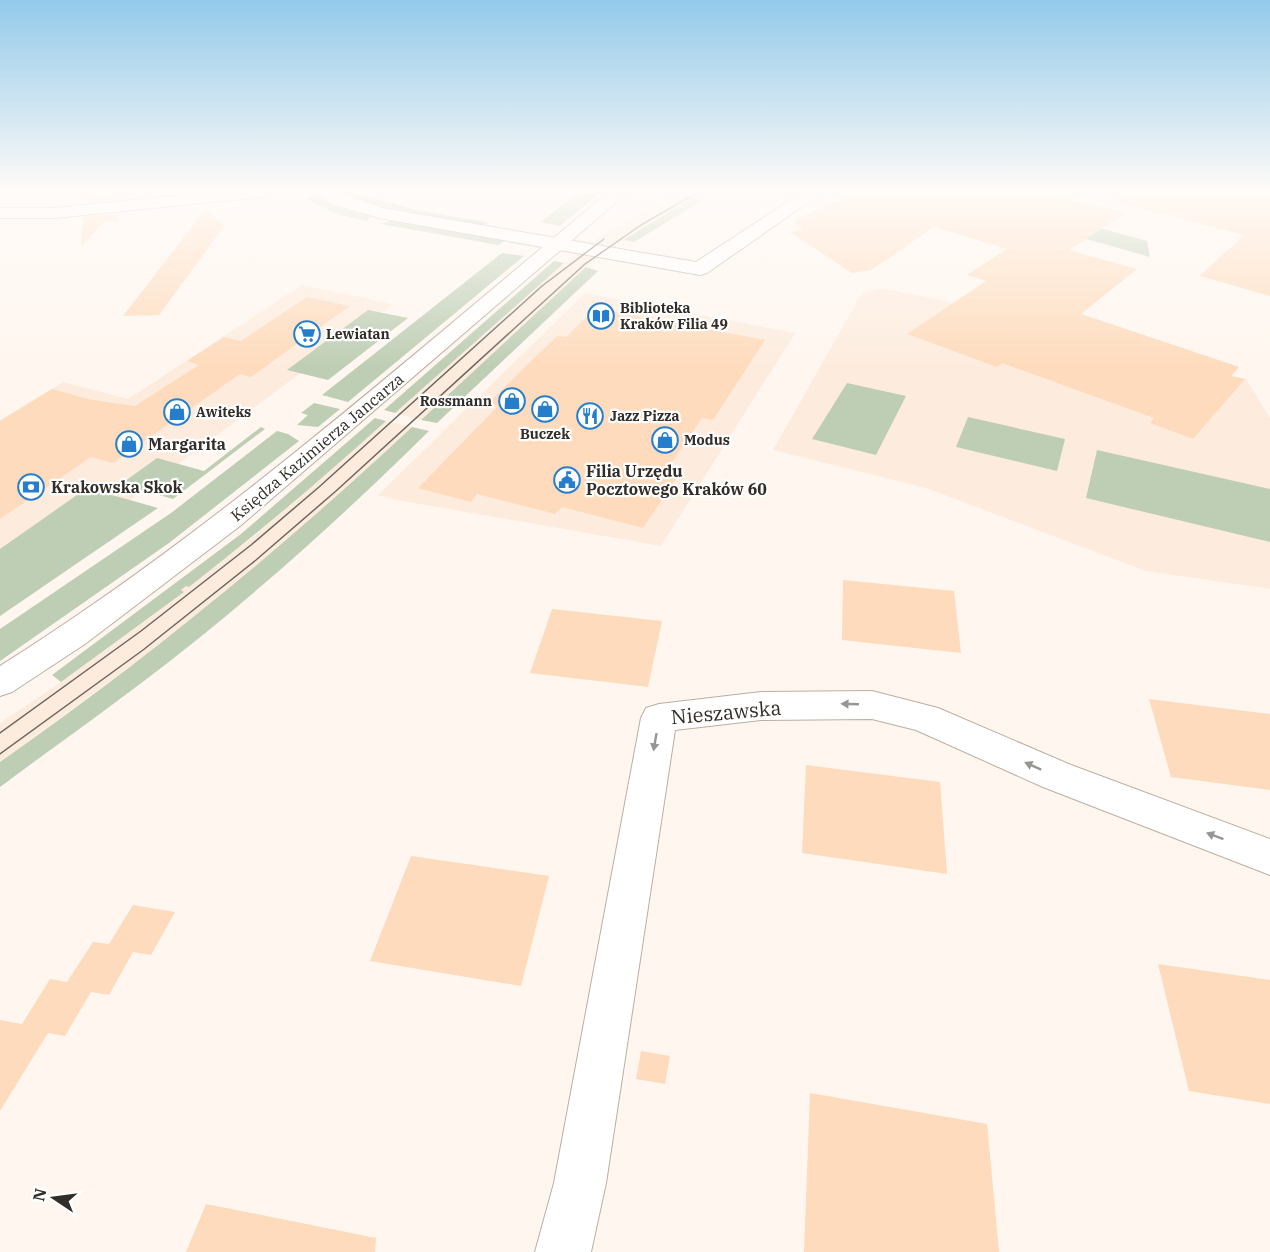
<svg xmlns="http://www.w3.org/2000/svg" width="1270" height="1252" viewBox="0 0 1270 1252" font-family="'IBM Plex Serif',serif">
<rect width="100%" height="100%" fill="#fff6ef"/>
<g fill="#fdecde">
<polygon points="678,192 703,192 624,240 586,267 421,420 395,413 564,263 597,239"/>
<polygon points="302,285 393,304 0,597 0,420 63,382 128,399"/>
<polygon points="882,288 973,307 1060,308 1239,367 1232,376 1246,379 1270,418 1270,589 1146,571 926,488 773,450 861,295 863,292"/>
<polygon points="585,293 795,333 661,546 397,500 378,495"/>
<polygon points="386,421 412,427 303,527 212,603 136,662 0,762 0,723 61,682 183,592 180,590 253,537"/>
</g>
<g fill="#beceb4">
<path d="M338,192H353L417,210L490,223L481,226C438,219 375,215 338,192Z"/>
<polygon points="579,192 601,192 560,226 541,222"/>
<polygon points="315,196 342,209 371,216 367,221 340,215 305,199"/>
<polygon points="691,198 702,201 634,242 624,240"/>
<polygon points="1056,216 1147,241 1150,257 1041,226"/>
<polygon points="392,220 506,240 498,245 381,224"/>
<polygon points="502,253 524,256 348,402 322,395"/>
<polygon points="554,261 564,263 395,413 384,410"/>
<polygon points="586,267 598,271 437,423 421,420"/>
<polygon points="368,310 408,318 328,380 287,370"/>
<polygon points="847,383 906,396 876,455 812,439"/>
<polygon points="314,403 340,409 318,427 297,425 308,415 301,413"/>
<polygon points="968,417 1065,439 1057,471 956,447"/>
<path d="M375,418L386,421C322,479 257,534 189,587L186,586L181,590L184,592L61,682L52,675L241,534Z"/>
<polygon points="261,427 265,429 173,499 121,484 157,458 204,471"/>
<path d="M412,427L429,431C353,506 273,579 189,646C128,695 63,740 0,787V762C146,660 283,548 412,427Z"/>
<polygon points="277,431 288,434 299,441 169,543 0,661 0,629 171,513"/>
<polygon points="1097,450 1270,489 1270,542 1086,498"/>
<polygon points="87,488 158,508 0,616 0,549"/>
</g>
<g fill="#fedbbc">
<polygon points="85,192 118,192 118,199 84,203"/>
<polygon points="853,192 1047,192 1125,213 1069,250 1137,269 1081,314 1239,367 1231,376 1245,379 1193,439 1150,423 1154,418 1002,363 997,367 907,334 986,281 967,275 1007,249 934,227 871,270 852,273 790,232 803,230 794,221"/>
<polygon points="1116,192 1270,192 1270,296 1200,276 1244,235 1115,202"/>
<polygon points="205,210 225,225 159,315 123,316"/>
<polygon points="118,214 118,221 105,221 81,246 83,217"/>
<polygon points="307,297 350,306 251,377 240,374 113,463 91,457 0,519 0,421 52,389 92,400 135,406 199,365 187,361 224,337 241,341"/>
<polygon points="596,308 765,340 713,420 702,418 664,474 677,477 643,528 562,507 555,514 477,494 471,502 418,488 498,406 488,403 557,336 566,337"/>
<polygon points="843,580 954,591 961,653 842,640"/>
<polygon points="552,609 662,621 648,687 530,673"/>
<polygon points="1149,699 1270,714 1270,790 1171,777"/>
<polygon points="806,765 940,782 947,874 802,853"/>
<polygon points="411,856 549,876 521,986 370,961"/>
<polygon points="133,905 175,912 151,955 133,952 109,995 91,992 65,1036 48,1033 0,1111 0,1020 22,1024 50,979 67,982 93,942 109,944"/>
<polygon points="1158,964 1270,980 1270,1104 1189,1091"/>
<polygon points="641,1051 670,1056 665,1084 636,1079"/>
<polygon points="810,1093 987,1124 999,1252 804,1252"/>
<polygon points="206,1204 376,1238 375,1252 186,1252"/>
</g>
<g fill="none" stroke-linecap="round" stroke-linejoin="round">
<g stroke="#bcaea2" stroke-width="2">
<g id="minor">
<polygon points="213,192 270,192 267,196 261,197 55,218 0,218 0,208 55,208"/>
<polygon points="315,192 336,192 382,208 696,262 803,192 823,192 707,273 700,275 379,218 332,204"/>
<polygon points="872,691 938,708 1071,765 1270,839 1270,875 1043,787 916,730 872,719 761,720 675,730 606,1183 591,1252 535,1252 554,1183 641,718 646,708 659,704 761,692"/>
</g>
</g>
<g stroke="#bcaea2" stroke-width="2">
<path id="tertiary" d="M609,192H628L240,526L85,644L12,692L0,696V666C218,529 411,355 609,192Z"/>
</g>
<use href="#minor" fill="#fff" fill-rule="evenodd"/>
<use href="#tertiary" fill="#fff" fill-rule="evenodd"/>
<g stroke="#6d6762" stroke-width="1.5">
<polyline points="0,733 141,631 251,545 319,487 542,286 604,239"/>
<polyline points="0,754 143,650 256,560 336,491 585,264 641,225 698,192"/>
</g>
</g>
<defs><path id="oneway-solid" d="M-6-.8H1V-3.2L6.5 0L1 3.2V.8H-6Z" transform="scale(1.5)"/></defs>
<g fill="#989694">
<use href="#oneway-solid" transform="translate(850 704) rotate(-178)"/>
<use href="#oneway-solid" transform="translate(655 742) rotate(100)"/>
<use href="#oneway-solid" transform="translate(1033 766) rotate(-156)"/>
<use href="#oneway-solid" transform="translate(1215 836) rotate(-159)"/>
</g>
<linearGradient id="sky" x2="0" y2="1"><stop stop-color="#93caea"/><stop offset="0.52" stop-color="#fffbf8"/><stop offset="1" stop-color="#fffbf8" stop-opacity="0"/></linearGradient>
<rect width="1270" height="367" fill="url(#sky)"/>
<defs>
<g id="library-ring" transform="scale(1.35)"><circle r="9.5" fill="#fff" stroke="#257ecc" stroke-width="1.5"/><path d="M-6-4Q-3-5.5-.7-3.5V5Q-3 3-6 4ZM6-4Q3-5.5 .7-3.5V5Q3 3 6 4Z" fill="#257ecc"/></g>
<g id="supermarket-ring" transform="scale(1.35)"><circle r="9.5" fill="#fff" stroke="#257ecc" stroke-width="1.5"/><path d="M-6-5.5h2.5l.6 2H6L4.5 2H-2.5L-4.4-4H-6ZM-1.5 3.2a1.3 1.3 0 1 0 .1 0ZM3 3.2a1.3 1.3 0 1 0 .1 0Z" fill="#257ecc"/></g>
<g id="shop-ring" transform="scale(1.35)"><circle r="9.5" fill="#fff" stroke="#257ecc" stroke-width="1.5"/><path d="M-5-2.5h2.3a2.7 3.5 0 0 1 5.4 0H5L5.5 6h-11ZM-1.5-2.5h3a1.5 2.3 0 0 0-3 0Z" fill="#257ecc"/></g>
<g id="restaurant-ring" transform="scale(1.35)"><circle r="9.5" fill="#fff" stroke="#257ecc" stroke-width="1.5"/><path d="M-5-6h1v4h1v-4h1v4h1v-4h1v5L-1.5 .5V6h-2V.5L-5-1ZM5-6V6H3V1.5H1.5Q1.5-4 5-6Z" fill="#257ecc"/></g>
<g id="civic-ring" transform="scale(1.35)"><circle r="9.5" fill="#fff" stroke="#257ecc" stroke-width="1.5"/><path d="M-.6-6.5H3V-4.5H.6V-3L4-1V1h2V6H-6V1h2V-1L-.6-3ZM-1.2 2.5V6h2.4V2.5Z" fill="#257ecc"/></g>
<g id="bank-ring" transform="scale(1.35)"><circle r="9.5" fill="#fff" stroke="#257ecc" stroke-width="1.5"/><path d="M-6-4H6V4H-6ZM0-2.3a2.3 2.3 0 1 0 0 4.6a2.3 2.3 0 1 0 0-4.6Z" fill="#257ecc"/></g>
</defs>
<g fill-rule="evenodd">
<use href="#library-ring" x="601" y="316"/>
<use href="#supermarket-ring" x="307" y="334"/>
<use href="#shop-ring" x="512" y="401"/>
<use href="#shop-ring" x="545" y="409"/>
<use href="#shop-ring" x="177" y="412"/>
<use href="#restaurant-ring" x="590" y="416"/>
<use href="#shop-ring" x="665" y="440"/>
<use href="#shop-ring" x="129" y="444"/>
<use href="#civic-ring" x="567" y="480"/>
<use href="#bank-ring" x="31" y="487"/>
</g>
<g text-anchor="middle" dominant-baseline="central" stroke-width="4.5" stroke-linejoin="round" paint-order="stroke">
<g font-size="14" font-weight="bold" fill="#322d28" stroke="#fff" text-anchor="start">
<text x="620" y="308">Biblioteka<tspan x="620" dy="16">Kraków Filia 49</tspan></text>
<text x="326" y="334">Lewiatan</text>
<text x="492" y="401" text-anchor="end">Rossmann</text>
<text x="196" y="412">Awiteks</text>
<text x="610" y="416">Jazz Pizza</text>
<text x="545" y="434" text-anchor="middle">Buczek</text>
<text x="684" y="440">Modus</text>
</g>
<g font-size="16" font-weight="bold" fill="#322d28" stroke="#fff" text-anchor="start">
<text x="148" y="444">Margarita</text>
<text x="586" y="471">Filia Urzędu<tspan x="586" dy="18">Pocztowego Kraków 60</tspan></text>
<text x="51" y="487">Krakowska Skok</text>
</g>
<g font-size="16" fill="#322d28" stroke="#fff">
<text transform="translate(317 447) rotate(-40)">Księdza Kazimierza Jancarza</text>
</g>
<g font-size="20" fill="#322d28" stroke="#fff">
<text transform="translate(726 712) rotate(-5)">Nieszawska</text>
</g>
</g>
<g transform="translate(54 1198) rotate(283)" stroke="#ffffff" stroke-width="4.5" paint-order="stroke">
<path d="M0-4.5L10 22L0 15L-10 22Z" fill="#322d28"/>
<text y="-9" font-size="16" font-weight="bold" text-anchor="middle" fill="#322d28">N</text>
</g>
</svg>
